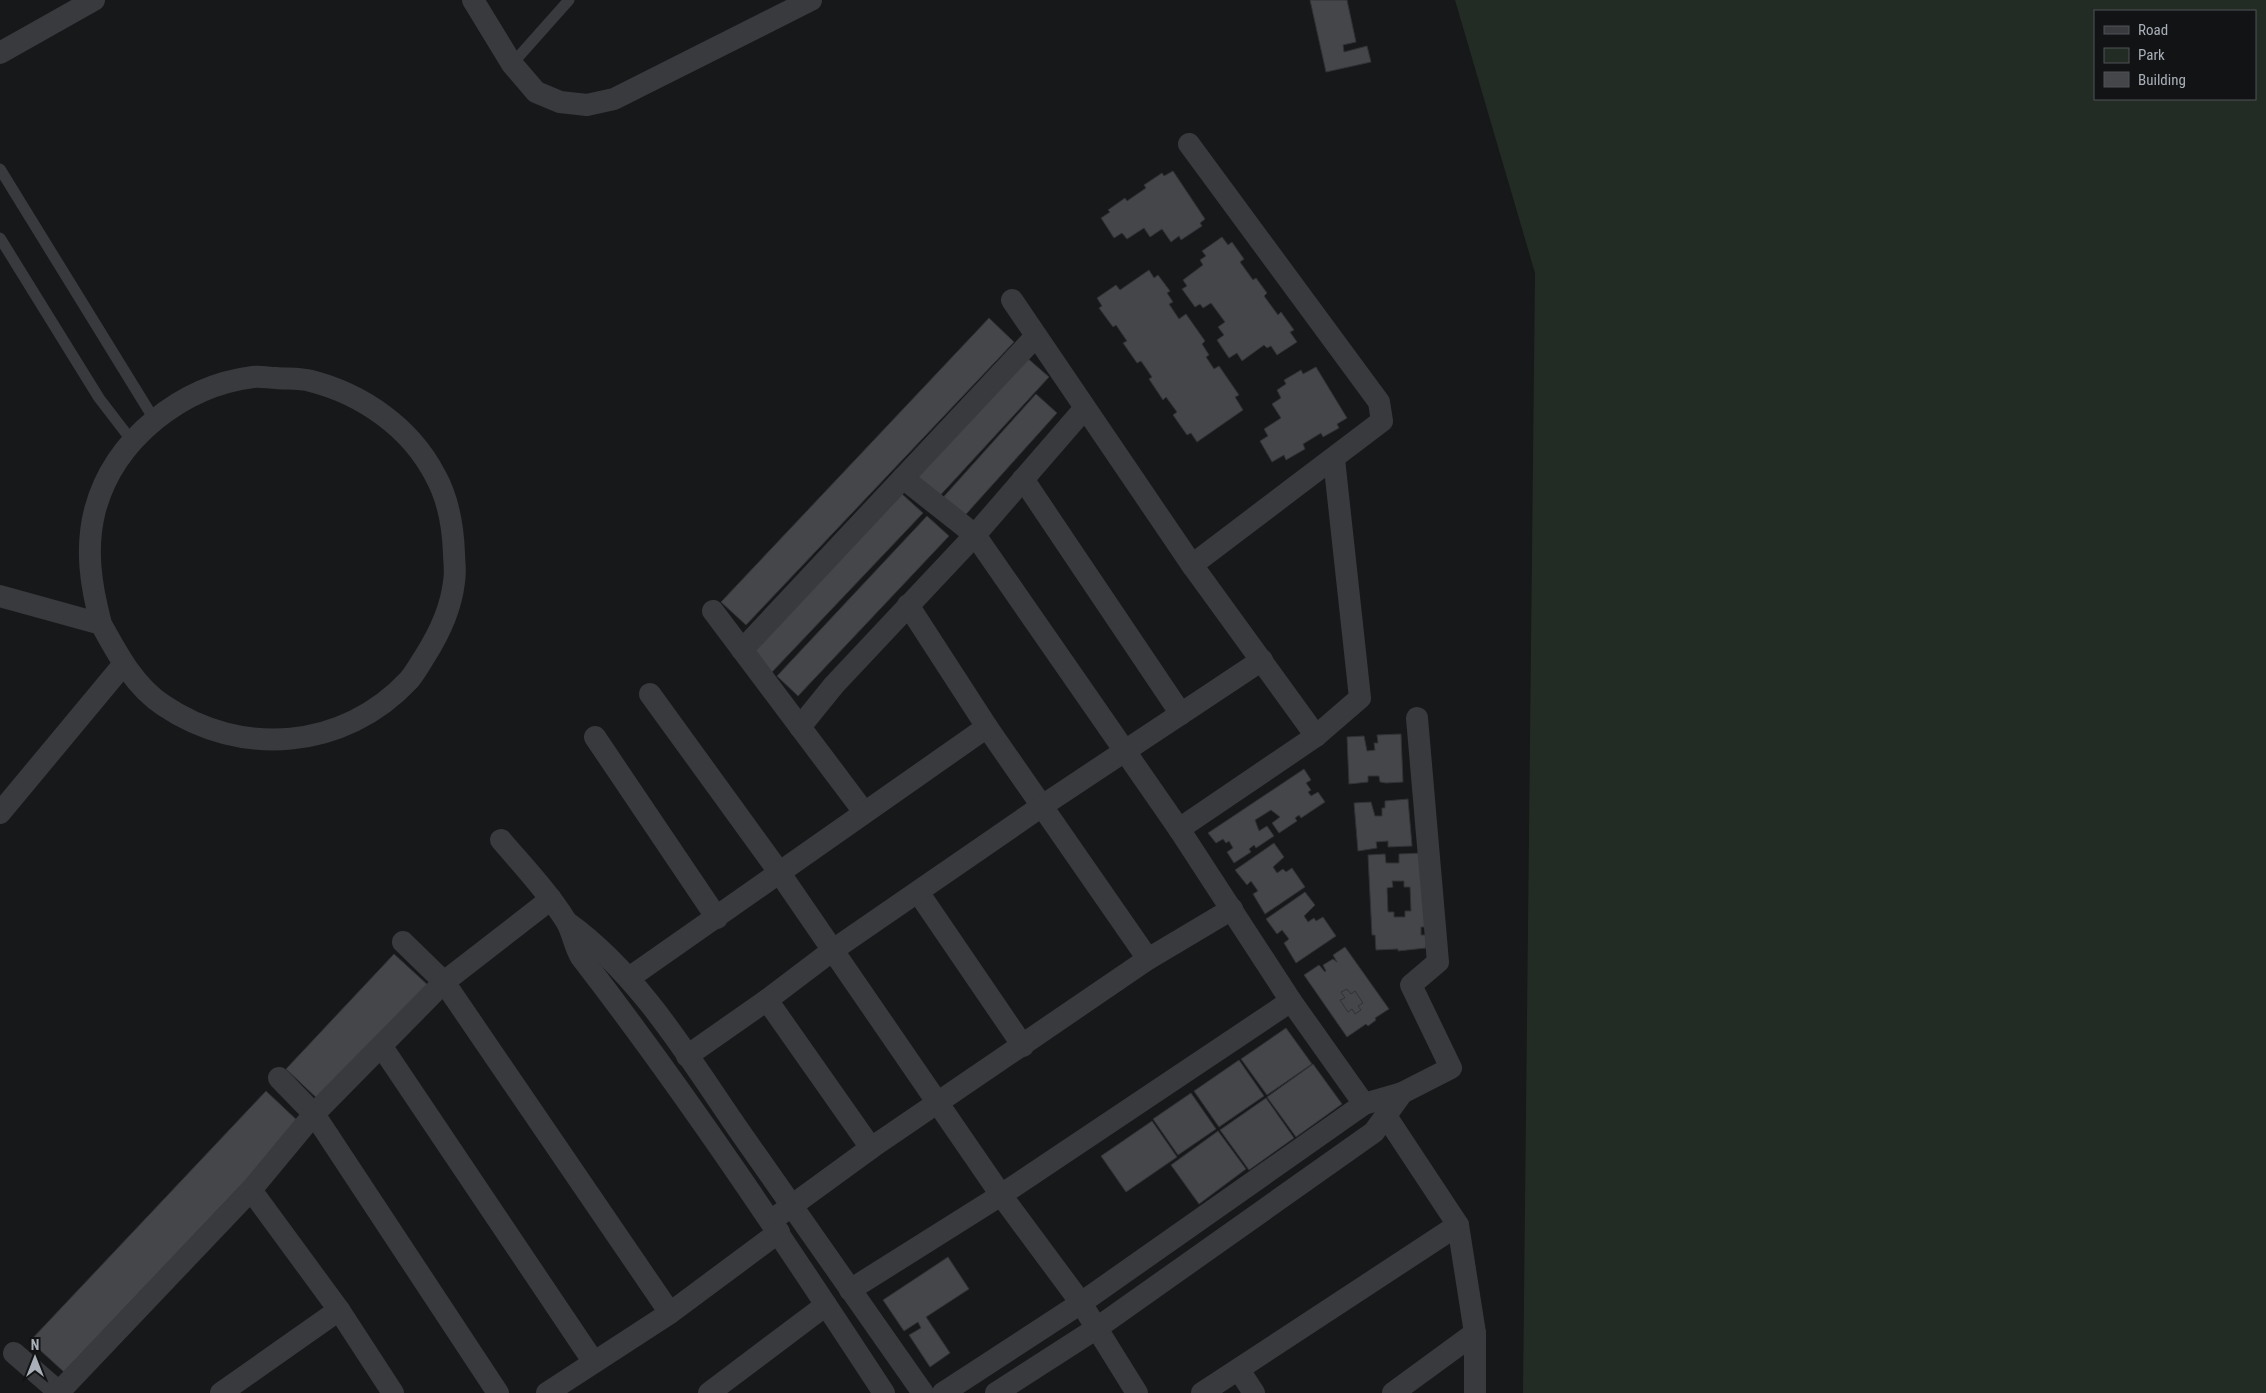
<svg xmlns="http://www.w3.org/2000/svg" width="2266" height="1393" viewBox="0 0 2266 1393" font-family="'Roboto Condensed',sans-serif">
<rect width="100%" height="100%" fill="#171819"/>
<path fill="#232c24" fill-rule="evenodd" d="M1455,0H2266V1393H1523L1535,273ZM2095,11H2255V99H2095Z"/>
<g fill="#444649" stroke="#313235" fill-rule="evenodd">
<polygon points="1310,0 1347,0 1356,42 1343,45 1344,52 1367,46 1371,62 1326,72"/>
<polygon points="1173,171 1205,219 1200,223 1202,226 1181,240 1179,236 1171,242 1162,229 1150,237 1144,228 1127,239 1122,233 1114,238 1101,218 1110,212 1108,210 1125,198 1127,201 1146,188 1144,185 1162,173 1164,176"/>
<polygon points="1222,237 1228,245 1232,242 1244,259 1240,262 1253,280 1256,278 1267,293 1264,296 1278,315 1281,312 1294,330 1290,332 1297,342 1277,355 1271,346 1267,348 1264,345 1242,361 1237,353 1229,358 1217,340 1224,335 1218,327 1225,322 1211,303 1203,308 1200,304 1195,307 1182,289 1187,286 1183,280 1203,265 1200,260 1206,256 1202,251"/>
<polygon points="1149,270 1154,278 1158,275 1170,291 1167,293 1173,302 1169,304 1179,319 1186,314 1205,341 1202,344 1209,355 1206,357 1214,369 1219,366 1239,395 1235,397 1243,410 1197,442 1191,433 1187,435 1173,415 1177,412 1166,397 1163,400 1149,379 1152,377 1141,361 1137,363 1123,343 1127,341 1116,325 1113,327 1099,308 1102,306 1097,298 1116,285 1120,290"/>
<polygon points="989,318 1014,342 746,625 721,602"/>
<polygon points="1025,356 1049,377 935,501 911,480"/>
<polygon points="1316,367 1347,418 1337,424 1339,428 1323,437 1321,433 1303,444 1305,449 1286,460 1284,455 1272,462 1260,441 1268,436 1264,429 1281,418 1272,404 1281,398 1277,390 1286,384 1284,380 1301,370 1303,374"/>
<polygon points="1036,394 1057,413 959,522 938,503"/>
<polygon points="902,494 923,513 772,672 751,653"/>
<polygon points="927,516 949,536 798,696 777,676"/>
<polygon points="1401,734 1403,782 1386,783 1380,782 1379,776 1368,776 1368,782 1349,784 1347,737 1364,736 1367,751 1375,750 1374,743 1378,743 1377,735"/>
<polygon points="1304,769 1311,780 1306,783 1311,790 1308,792 1311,796 1318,792 1325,802 1301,818 1299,815 1295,818 1297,821 1279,833 1272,823 1280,817 1271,810 1255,820 1259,831 1267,826 1274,836 1256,848 1254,845 1249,849 1251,852 1234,863 1227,852 1233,848 1229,841 1226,843 1223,839 1216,843 1208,833"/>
<polygon points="1408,799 1412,846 1388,847 1388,841 1376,842 1377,848 1358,851 1354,803 1371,802 1375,816 1382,816 1382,808 1385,808 1385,801"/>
<polygon points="1274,843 1284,857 1273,867 1277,873 1283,869 1286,872 1292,868 1305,887 1265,914 1253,894 1258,891 1251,881 1247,885 1235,870"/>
<path d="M1422,853L1425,927H1421V935H1426V948L1398,951V949L1376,950L1375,935H1372L1368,855L1385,854L1386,863H1399V854ZM1392,881H1404V887H1410L1411,911H1405V917H1394V912H1388L1387,888L1393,887Z"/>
<polygon points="1305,892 1315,905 1304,916 1308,922 1314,918 1316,921 1323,917 1336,936 1296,963 1284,943 1289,939 1282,930 1277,934 1266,919"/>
<polygon points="1345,947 1389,1009 1375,1018 1376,1020 1368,1026 1366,1024 1347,1037 1304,975 1319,965 1325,972 1326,971 1323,965 1333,959 1337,962 1333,955"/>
<polygon points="394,954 430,987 321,1102 286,1069"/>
<polygon points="1347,989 1351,994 1355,991 1363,1003 1358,1006 1361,1010 1355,1014 1352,1009 1348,1012 1340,1000 1345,998 1341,992"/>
<polygon points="1286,1028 1312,1064 1267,1095 1241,1059"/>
<polygon points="1239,1060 1264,1096 1219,1127 1194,1091"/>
<polygon points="1313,1064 1342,1104 1296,1137 1267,1097"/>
<polygon points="266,1091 300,1123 64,1372 30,1341"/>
<polygon points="1191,1093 1216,1129 1178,1155 1153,1119"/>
<polygon points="1266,1098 1294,1138 1249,1170 1220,1130"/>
<polygon points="1152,1121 1177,1157 1126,1192 1101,1156"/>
<polygon points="1218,1131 1246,1169 1199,1204 1171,1165"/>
<polygon points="948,1257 969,1289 926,1317 950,1353 930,1367 909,1335 921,1328 918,1322 904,1331 883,1300"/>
</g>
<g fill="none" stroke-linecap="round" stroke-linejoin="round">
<g stroke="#393a3e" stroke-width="11">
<polyline points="512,64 569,0"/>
<polyline points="0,169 154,419"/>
<polyline points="0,238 99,398 132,441"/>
</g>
<g stroke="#393a3e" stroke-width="22">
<polyline points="473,0 512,64 536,92 560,102 587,105 614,99 811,0"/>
<polyline points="0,53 94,0"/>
<polyline points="1189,144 1379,402 1382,421 1192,565"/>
<polyline points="1012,300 1192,565 1316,736"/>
<polyline points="903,478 975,535 1179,829 1291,1001 1364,1104"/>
<polyline points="1023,479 1181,714"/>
<path d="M0,596L101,624C117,653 134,686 163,705C241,758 344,750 409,680C415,673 420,664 425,656C439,634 451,608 454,582C456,572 454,562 454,553C453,527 448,498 435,475C410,427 362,394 311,381C300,378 287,379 276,378C269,378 261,376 253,377C182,386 114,439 95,510C85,549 91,586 101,624"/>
<polyline points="908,605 987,727 1148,959"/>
<polyline points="713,611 864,812"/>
<polyline points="742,650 1036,336"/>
<polyline points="650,694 779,872 1001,1195 1081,1303 1137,1393"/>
<polyline points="800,727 834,685 975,535 1085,408"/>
<polyline points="595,737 717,918"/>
<polyline points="0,813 123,665"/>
<polyline points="1179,829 1316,736 1360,698 1334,459"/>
<path d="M501,840C523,866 548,892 566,921C573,932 574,946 581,957C689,1097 787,1245 884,1393"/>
<polyline points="918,892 1023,1046"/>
<path d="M568,923C639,974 689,1058 738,1129C799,1217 861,1305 923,1393"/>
<polyline points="403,942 444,982 670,1313"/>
<polyline points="629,978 987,727"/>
<polyline points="767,1000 871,1148"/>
<polyline points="382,1047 593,1361"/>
<polyline points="687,1056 767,1000 833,950 1042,806 1262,660"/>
<polyline points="279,1078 314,1114 498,1393"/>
<polyline points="1386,1116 1458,1225"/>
<polyline points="251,1190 339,1310 393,1393"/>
<polyline points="779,1215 871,1148 1148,959 1232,909"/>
<polyline points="850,1290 1001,1195 1291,1001"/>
<polyline points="14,1353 60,1393"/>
<polyline points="1239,1370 1254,1393"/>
<polyline points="59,1392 251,1190 314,1114 444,982 551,899"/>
<polyline points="221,1393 339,1310"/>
<polyline points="547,1393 670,1313 779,1232"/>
<polyline points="709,1393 826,1305"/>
<polyline points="943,1393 1081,1303 1364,1104 1402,1093 1451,1068 1411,985 1438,962 1417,718"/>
<polyline points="996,1393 1097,1328 1374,1132 1402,1093"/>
<polyline points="1202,1393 1458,1225 1475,1333 1475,1393"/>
<polyline points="1393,1393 1475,1333"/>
</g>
</g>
<rect x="2094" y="10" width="162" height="90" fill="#121314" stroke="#4f5256"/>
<rect x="2104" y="26" width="25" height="8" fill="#393a3e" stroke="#4f5256"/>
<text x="2138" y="35" font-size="15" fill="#aab0b9">Road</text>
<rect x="2104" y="48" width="25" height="15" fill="#232c24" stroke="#4f5256"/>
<text x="2138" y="60" font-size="15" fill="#aab0b9">Park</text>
<rect x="2104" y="72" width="25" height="15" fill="#444649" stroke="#4f5256"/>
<text x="2138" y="85" font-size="15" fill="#aab0b9">Building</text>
<g transform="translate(35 1358)" stroke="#121314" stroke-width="4" paint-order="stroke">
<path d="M0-4L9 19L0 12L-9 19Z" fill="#aab0b9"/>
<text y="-8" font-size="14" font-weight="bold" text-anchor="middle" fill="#aab0b9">N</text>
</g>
</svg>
